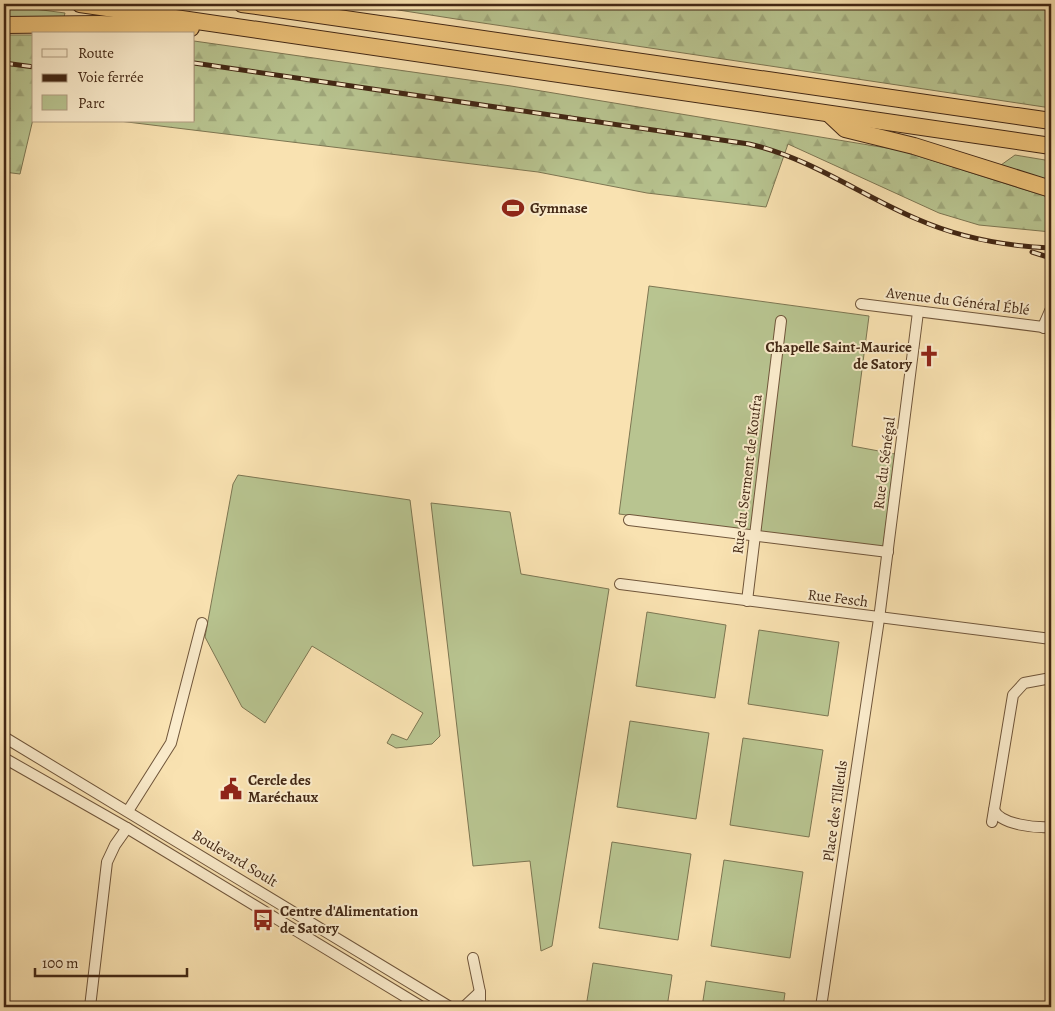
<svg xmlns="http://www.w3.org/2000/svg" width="1055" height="1011" viewBox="0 0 1055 1011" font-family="Alegreya,serif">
<defs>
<pattern id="forest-firs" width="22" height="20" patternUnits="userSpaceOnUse" patternTransform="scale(1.25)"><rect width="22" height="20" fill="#b8c490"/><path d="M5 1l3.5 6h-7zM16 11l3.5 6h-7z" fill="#9fa87b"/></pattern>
</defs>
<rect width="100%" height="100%" fill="#f9e2b1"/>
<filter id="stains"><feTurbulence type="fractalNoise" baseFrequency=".004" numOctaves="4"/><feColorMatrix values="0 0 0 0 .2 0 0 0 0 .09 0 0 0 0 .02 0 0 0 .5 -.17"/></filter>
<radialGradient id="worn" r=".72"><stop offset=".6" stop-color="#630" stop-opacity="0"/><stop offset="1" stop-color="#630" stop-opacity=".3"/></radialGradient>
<g fill="#b8c490" stroke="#7d7652">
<polygon points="4,5 65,13 63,21 4,21"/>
<polygon points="1015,155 1051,161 1051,184 1001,165"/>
<polygon points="649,286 869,316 852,446 895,454 883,547 619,514"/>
<polygon points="238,475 410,500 440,736 432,744 396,748 387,743 392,734 407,740 423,713 312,646 265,723 242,707 205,637 233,484"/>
<polygon points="431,503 510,512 521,574 609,589 552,946 541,951 530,861 473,866"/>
<polygon points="647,612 726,625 715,698 636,686"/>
<polygon points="759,630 839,642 828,716 748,704"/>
<polygon points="630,721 709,733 696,819 617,807"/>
<polygon points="743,738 823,750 809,837 730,825"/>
<polygon points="612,842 691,854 678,940 599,928"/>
<polygon points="724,860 803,872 790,958 711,946"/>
<polygon points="593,963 672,975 667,1007 586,1007"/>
<polygon points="706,981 785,993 783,1007 702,1007"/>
</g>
<g fill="url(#forest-firs)" stroke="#7d7652">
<polygon points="360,4 1051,4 1051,108 456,19"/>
<polygon points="4,35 34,35 34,115 20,174 4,172"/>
<polygon points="194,41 511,86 899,150 1051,198 1051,232 979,225 939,213 788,144 766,207 647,193 538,172 119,121 194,121"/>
</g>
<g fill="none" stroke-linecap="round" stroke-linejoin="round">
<g stroke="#70563b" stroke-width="12">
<g id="minor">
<polyline points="861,304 1051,328"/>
<polyline points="629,520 888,552"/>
<polyline points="620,584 1051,639"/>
<polyline points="747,601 781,321"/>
<polyline points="4,737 450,1007"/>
<polyline points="4,758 127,828 422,1007"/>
<path d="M994,810C1001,825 1036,828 1051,827"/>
<polyline points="128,811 171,743 202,623"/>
<polyline points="992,822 1013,695 1024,683 1051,678"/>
<polyline points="473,958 480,992 480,1007"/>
<polyline points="90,1007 107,862 115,845 127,828"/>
<polyline points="464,1007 480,992"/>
<polyline points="821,1007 879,619 918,312"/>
</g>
</g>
<g stroke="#70563b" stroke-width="14">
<polyline id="tertiary" points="1044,327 1051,311"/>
</g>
<g stroke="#422714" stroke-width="18">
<g id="trunk">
<polyline points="80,4 1051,146"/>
<polyline points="242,4 1051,121"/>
<polyline points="4,25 100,24 191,28"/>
<polyline points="829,114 845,129 914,146 1051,189"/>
</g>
</g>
<use href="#minor" stroke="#fbeccc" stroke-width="10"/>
<use href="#tertiary" stroke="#fbeccc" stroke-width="12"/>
<use href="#trunk" stroke="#ecc178" stroke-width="16"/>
<g stroke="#422714" stroke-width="5">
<g id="rail">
<polyline points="4,63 34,67"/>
<path d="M194,63L749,144C811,158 860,195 917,219C960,238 1005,246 1051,248"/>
<polyline points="1032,252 1051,258"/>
</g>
</g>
<use href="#rail" stroke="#fbeccc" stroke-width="3" stroke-dasharray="9" stroke-linecap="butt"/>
</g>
<defs>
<g id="stadium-bare" transform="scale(1.725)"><path d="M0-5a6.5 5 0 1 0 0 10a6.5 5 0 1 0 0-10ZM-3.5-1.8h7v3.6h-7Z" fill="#8f2418" stroke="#fbeccc" stroke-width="2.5" paint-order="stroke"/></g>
<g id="church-bare" transform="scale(1.725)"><path d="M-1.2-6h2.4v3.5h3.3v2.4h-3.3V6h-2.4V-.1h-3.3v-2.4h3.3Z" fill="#8f2418" stroke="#fbeccc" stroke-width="2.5" paint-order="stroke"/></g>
<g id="civic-bare" transform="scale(1.725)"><path d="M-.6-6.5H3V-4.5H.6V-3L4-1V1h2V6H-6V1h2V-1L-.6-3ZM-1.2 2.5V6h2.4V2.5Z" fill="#8f2418" stroke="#fbeccc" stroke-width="2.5" paint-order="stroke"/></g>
<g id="bus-bare" transform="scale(1.725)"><path d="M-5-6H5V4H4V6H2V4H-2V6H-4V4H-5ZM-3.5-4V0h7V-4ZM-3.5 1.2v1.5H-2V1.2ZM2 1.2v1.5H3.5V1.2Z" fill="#8f2418" stroke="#fbeccc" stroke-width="2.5" paint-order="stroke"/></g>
</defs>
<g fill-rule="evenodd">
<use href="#stadium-bare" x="513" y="208"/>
<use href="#church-bare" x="929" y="356"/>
<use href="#civic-bare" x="231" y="789"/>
<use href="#bus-bare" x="263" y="920"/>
</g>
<g text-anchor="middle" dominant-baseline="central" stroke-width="4" stroke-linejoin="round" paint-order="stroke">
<g font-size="15" font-weight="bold" fill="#422714" stroke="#fbeccc" text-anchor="start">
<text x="530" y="208">Gymnase</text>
<text x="912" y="347" text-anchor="end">Chapelle Saint-Maurice<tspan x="912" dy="17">de Satory</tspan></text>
<text x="248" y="780">Cercle des<tspan x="248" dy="17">Maréchaux</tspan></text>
<text x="280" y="911">Centre d'Alimentation<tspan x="280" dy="17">de Satory</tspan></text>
</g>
<g font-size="15" fill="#422714" stroke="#fbeccc">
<text transform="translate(958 301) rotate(7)">Avenue du Général Éblé</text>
<text transform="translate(884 463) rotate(-83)">Rue du Sénégal</text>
<text transform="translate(747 474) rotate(-83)">Rue du Serment de Koufra</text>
<text transform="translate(838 598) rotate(7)">Rue Fesch</text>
<text transform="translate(835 811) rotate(-82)">Place des Tilleuls</text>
<text transform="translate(235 858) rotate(31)">Boulevard Soult</text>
</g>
</g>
<rect width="1055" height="1011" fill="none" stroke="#f9e2b1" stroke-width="20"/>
<rect x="5" y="5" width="1045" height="1001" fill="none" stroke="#422714" stroke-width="2.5"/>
<rect x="10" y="10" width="1035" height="991" fill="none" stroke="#422714"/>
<rect x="32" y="32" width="162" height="90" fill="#fbeccc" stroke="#b19d82"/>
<rect x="42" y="49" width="25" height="8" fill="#fbeccc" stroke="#b19d82"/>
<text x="78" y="58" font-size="15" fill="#422714">Route</text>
<rect x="42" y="74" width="25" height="8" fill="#422714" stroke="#b19d82"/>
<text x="78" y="82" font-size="15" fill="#422714">Voie ferrée</text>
<rect x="42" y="95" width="25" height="15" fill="#b8c490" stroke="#b19d82"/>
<text x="78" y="108" font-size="15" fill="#422714">Parc</text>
<path d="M35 968v8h152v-8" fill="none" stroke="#422714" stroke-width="2.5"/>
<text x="42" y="968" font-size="15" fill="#422714" stroke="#fbeccc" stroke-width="4" paint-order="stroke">100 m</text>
<rect width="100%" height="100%" filter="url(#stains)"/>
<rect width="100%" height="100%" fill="url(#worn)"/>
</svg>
